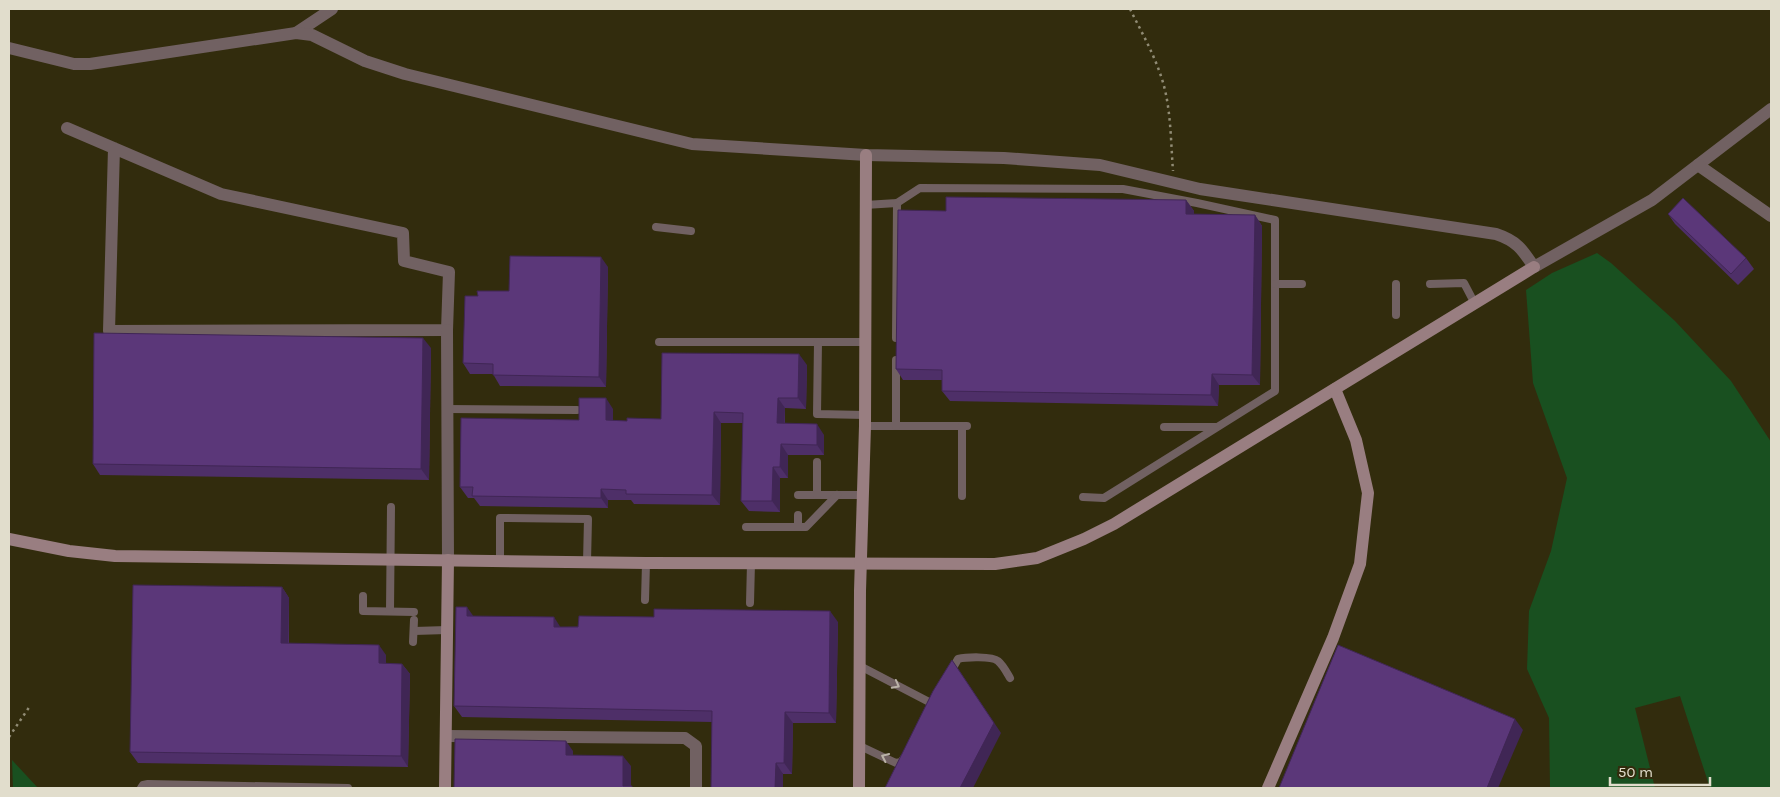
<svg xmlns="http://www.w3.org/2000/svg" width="1780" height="797" viewBox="0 0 1780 797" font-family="Karla,sans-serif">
<rect width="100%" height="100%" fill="#322c0d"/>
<g fill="#195020">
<polygon points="1597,253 1611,263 1675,321 1731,381 1771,442 1771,788 1710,788 1680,696 1635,708 1655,788 1550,788 1549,718 1527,669 1529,611 1551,551 1567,478 1533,383 1526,290 1552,273"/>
<polygon points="12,760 38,788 13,788"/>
</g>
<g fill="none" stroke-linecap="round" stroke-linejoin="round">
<g stroke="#918c75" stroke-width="2.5" stroke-dasharray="2.5 4" stroke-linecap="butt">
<path d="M1130,9C1143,35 1158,61 1165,90C1171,116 1171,145 1173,171"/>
<polyline points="9,737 30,706"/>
</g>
<g stroke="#716162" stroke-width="8">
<polyline points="865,205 897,203 920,188 1123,189 1197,203 1275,220 1275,391 1104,498 1083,497"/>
<polyline points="656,227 691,231"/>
<polyline points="1275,284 1302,284"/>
<polyline points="1430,284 1464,283 1475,304"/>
<polyline points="1396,315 1396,284"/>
<polyline points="896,338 897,203"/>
<polyline points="659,342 865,342"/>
<polyline points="818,342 817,414 865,415"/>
<polyline points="447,409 577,410"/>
<polyline points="865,426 967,426"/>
<polyline points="896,426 896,360"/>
<polyline points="1164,427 1216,427"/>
<polyline points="798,495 864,495"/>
<polyline points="817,495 817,462"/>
<polyline points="962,496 962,426"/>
<polyline points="746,527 806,527 837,495"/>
<polyline points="798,527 798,515"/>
<polyline points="500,561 500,518 588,519 587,562"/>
<polyline points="363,596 363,611 414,612"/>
<polyline points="645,600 646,563"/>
<polyline points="750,603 751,563"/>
<polyline points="390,611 391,507"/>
<polyline points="414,631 447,630"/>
<polyline points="413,642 414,620"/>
<polyline points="860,666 933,704"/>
<path d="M950,673L958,659C966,657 992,656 998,661C1003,665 1007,673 1010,678"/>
<polyline points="860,746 896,763 901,762 904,758"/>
<polyline points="141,788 143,785 148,784 348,788"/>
</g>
<g stroke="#716162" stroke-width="12">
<polyline points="296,33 332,9"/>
<path d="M9,48L74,64H90L296,33L312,35L365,61L405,74L692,144L866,155L1004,158L1100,165L1200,189L1496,234C1517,241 1522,249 1534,267L1652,200L1771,109"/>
<polyline points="67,128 221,194 403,233 404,261 449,272 447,330 109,331 114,148"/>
<polyline points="1698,165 1771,216"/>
<polyline points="447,330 448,560"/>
<polyline points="446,736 685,738 696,746 696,788"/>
</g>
<g stroke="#997e81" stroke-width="12">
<polyline points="9,539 69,551 115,556 646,563 995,564 1037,558 1084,539 1114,524 1534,267"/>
<polyline points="445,788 448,560"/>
<polyline points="859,788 860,591 865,426 866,155"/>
<polyline points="1268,788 1333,638 1360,564 1368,493 1356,440 1335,389"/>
</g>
</g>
<g fill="#4e2f68">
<polygon points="1186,200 1194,211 1194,214 1255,215 1262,226 1260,385 1219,385 1218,406 950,401 942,391 942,380 903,380 896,369 946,211"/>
<polygon points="1668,214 1746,258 1754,269 1738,285 1675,224"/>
<polygon points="608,267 606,387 500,386 493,374 470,374 463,363 478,296 509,291"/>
<polygon points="431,348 429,480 100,475 93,464"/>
<polygon points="807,365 806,409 785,408 785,423 824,435 824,455 788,455 788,478 780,478 780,512 749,511 741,501 743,423 721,423 720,505 634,504 631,500 608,500 608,508 480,506 474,498 468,498 460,487 579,420 613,409 613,421 627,421 661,419"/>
<polygon points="282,587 289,598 289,644 386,655 386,664 402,664 410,674 408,767 138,763 130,752"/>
<polygon points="473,616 560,627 838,622 836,723 793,723 792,774 783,774 712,722 462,717 454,706"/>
</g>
<g fill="#402655">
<polygon points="1186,200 1194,211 1194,225 1186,214"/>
<polygon points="1255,215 1262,226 1260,385 1252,375"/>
<polygon points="601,257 608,267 606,387 599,377"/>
<polygon points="423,338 431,348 429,480 421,469"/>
<polygon points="799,354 807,365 806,409 798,398"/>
<polygon points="1212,374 1219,385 1218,406 1211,395"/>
<polygon points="606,398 613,409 613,431 606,420"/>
<polygon points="778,398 785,408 784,434 777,423"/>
<polygon points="714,412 721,423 720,505 712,495"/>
<polygon points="817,424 824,435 824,455 817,445"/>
<polygon points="781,444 788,455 788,478 780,467"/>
<polygon points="773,467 780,478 780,512 772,501"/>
<polygon points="601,489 608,500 608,508 601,498"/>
<polygon points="282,587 289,598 288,654 281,643"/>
<polygon points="467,607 474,617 467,616"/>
<polygon points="830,611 838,622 836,723 829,713"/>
<polygon points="554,617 561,628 554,627"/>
<polygon points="379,645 386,655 386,674 379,663"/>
<polygon points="402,664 410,674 408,767 401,756"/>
<polygon points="959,670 1001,733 973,788 960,788"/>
<polygon points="785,712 793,723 792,774 784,763"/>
<polygon points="1515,719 1523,730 1498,788 1487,788"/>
<polygon points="566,741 573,751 573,765 566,755"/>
<polygon points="623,756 631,766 631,788 623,786"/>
<polygon points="776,763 783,774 783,788 775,788"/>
</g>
<g fill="#5b3779" stroke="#402655">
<polygon points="946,197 1186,200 1186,214 1255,215 1252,375 1212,374 1211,395 942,391 942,370 896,369 898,210 946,211"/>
<polygon points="1683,198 1746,258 1731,274 1668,214"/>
<polygon points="510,256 601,257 599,377 493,375 493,364 463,363 465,296 478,296 477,291 509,291"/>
<polygon points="94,333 423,338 421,469 93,464"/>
<polygon points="662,353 799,354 798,398 778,398 777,423 817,424 817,445 781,444 780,467 773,467 772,501 741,501 743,413 714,412 712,495 626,494 626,490 601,489 601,498 472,496 473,487 460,487 461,418 579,420 579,398 606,398 606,420 627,421 627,418 661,419"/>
<polygon points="133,585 282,587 281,643 379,645 379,663 402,664 401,756 130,752"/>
<polygon points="456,607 467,607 467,616 554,617 554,627 578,627 579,616 654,617 654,609 830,611 829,713 785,712 784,763 776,763 775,788 711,788 712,711 454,706"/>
<polygon points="1338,645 1515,719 1487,788 1279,788"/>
<polygon points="952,660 994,723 960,788 885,788 933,691"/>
<polygon points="455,739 566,741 566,755 623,756 623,786 632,786 632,788 454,788"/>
</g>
<defs><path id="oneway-chevron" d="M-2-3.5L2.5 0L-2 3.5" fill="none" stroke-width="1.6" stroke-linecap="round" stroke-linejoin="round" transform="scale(1.25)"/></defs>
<g stroke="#bab2a7">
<use href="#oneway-chevron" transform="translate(896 685) rotate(28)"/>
<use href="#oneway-chevron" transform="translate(885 757) rotate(-155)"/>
</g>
<rect width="1780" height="797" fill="none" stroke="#e1ddcc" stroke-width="20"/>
<path d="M1610 777v8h100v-8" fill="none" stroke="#e1ddcc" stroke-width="2.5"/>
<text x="1618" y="777" font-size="15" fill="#e1ddcc" stroke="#322c0d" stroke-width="4" paint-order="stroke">50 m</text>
</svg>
